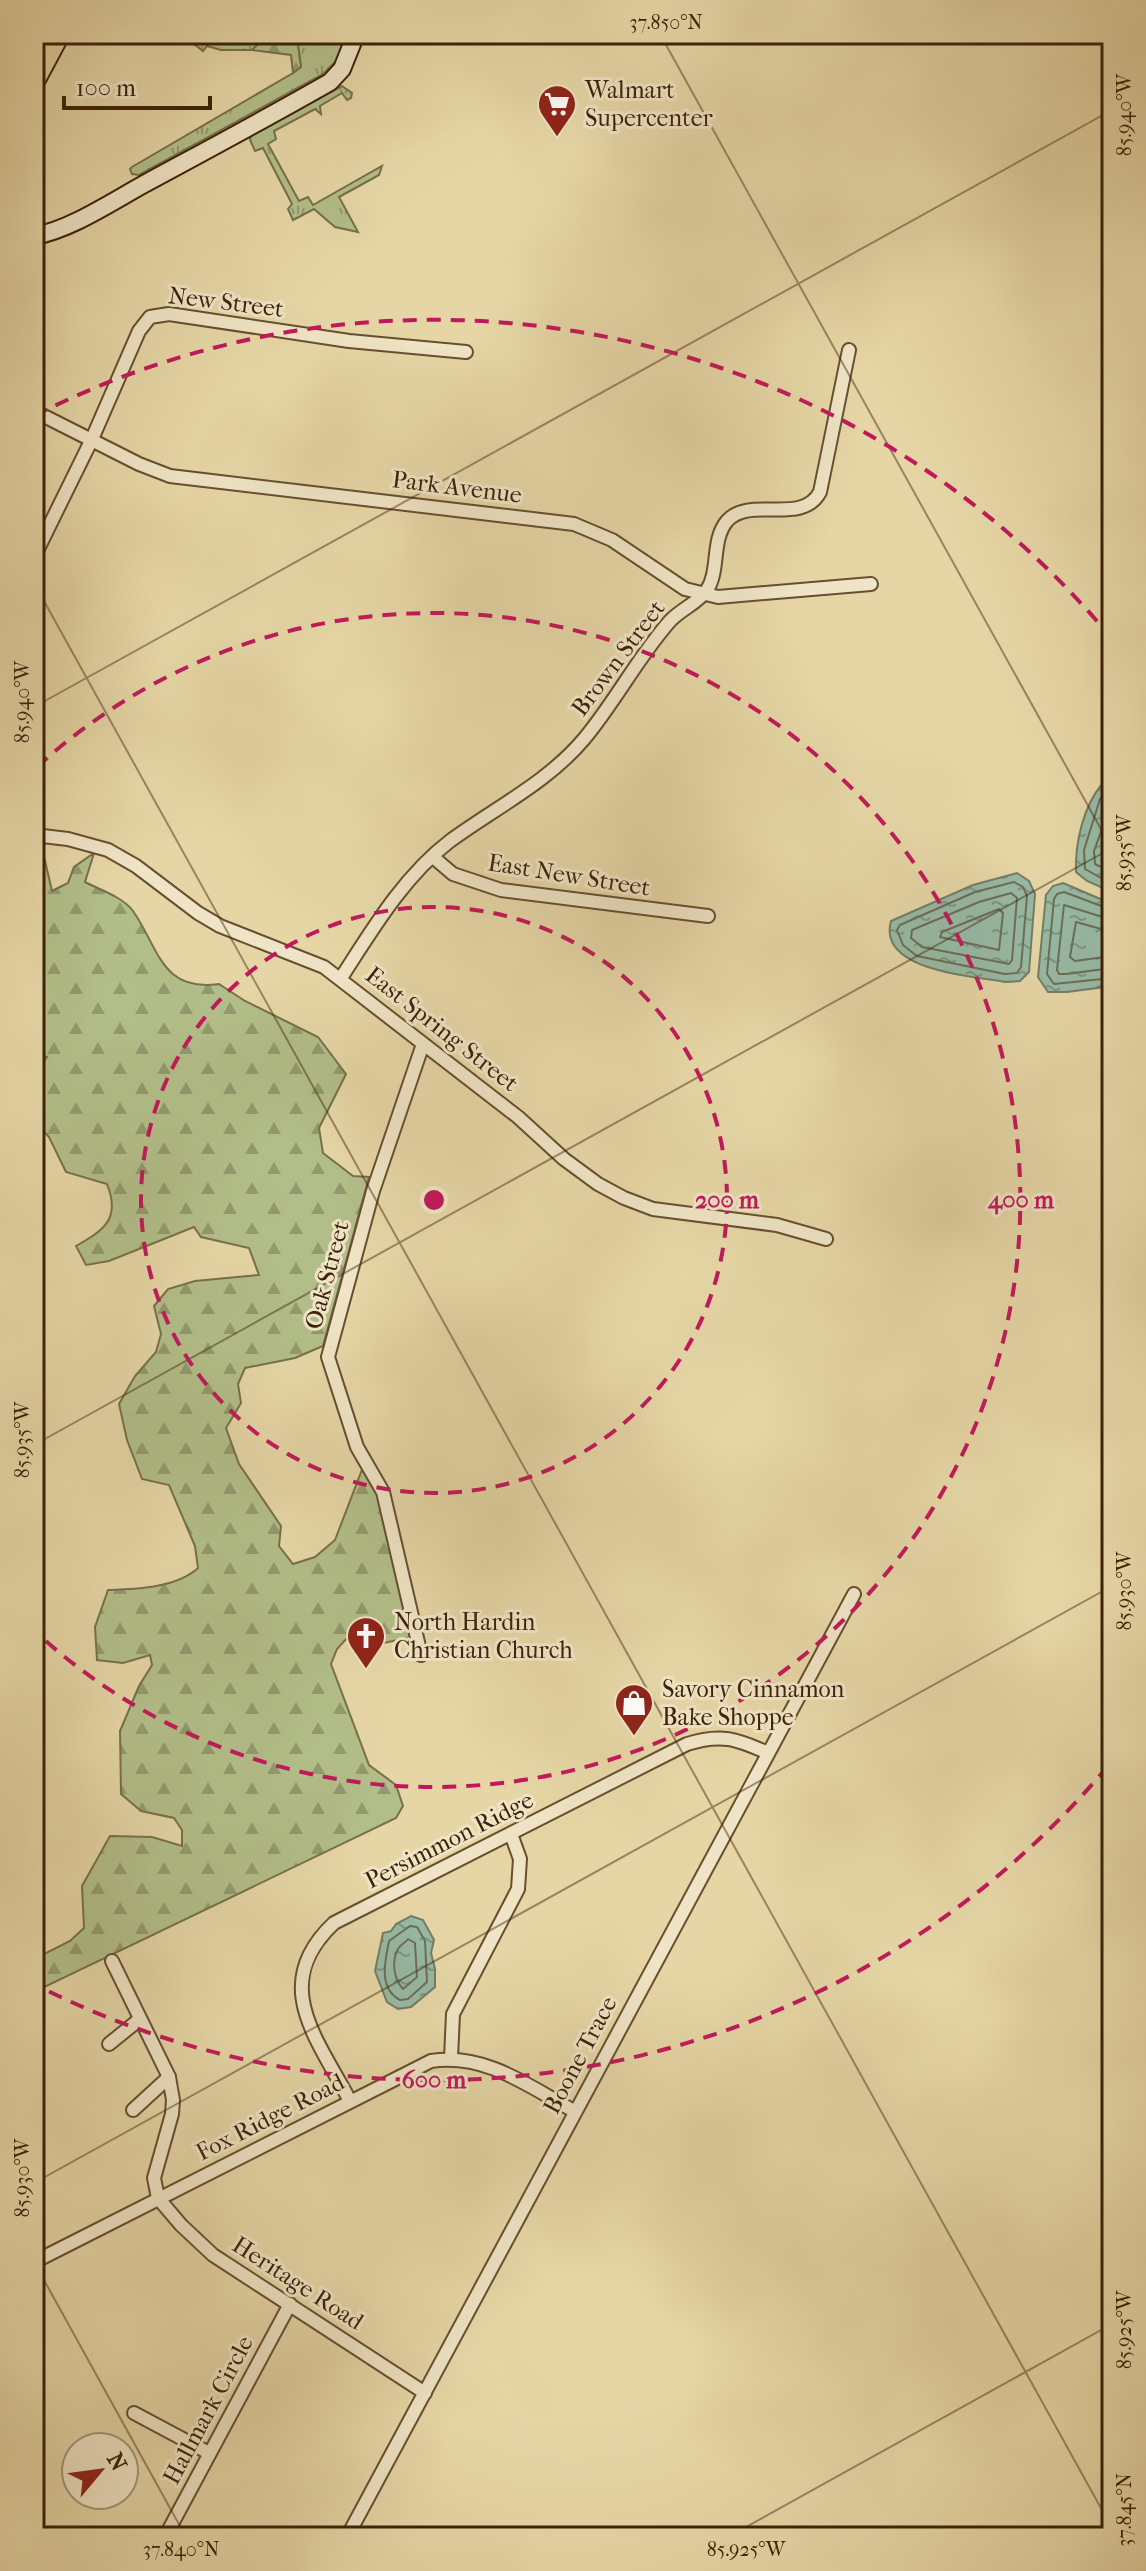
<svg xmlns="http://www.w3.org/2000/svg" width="1146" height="2571" viewBox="0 0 1146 2571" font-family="'IM FELL French Canon',serif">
<defs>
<pattern id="grass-tufts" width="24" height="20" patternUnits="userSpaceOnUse" patternTransform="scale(2)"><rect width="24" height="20" fill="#b2be89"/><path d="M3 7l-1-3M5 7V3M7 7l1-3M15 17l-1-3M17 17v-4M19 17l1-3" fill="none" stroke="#929a6e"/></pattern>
<pattern id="forest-firs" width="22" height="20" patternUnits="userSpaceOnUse" patternTransform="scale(2)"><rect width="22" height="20" fill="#b2be89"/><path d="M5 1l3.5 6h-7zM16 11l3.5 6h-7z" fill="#929a6e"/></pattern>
<pattern id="water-ripples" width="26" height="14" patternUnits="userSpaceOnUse" patternTransform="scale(2)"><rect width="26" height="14" fill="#97b9a4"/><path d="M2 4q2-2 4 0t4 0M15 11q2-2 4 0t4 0" fill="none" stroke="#7c9684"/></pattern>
</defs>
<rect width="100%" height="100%" fill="#e6d6a6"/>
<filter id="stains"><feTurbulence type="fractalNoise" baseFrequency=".0025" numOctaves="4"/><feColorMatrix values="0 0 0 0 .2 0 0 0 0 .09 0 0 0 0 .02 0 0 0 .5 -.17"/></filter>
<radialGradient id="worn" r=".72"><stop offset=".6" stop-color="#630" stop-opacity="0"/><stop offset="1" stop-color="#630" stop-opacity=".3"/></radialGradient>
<g fill="url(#grass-tufts)" stroke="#777049" stroke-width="2">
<polygon points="181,34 269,34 252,50 221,50 207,46 203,51"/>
<polygon points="305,34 349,34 338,59 323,74 139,175 132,174 130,169 132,167 293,73 301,66 298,46"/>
<polygon points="342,86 352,93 351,98 347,100 342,93 320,106 321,114 315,109 274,131 276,139 268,144 299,201 308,197 313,205 382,166 379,175 339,197 358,232 335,227 314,209 293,220 288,209 292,204 263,148 255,151 250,140 251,135"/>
</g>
<g fill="url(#forest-firs)" stroke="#777049" stroke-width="2">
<polygon points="269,34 305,34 298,46 301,67 293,73 291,55 252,50"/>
<path d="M35,844L42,848L52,891L68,883L74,867L94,853L85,882C100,890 123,897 133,911C159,948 161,992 219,984L245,1001L318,1037L346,1074L319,1128L323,1153L353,1176L369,1177L323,1346L295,1358L245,1368L238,1384L241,1403L226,1428L239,1464L281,1526L279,1546L293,1564L315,1557L335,1540L363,1467L379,1495L411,1637L366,1647L348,1637L337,1649L331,1664L369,1765L396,1785L403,1806L396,1818L34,1992V1959L70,1941L84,1928L82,1886L110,1836L152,1837L182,1846V1830L174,1818L141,1811L121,1794L120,1731L139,1686L152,1665L150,1655L123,1663L97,1660L95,1627L108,1590C137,1589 176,1588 198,1568L195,1546L169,1485L142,1479L127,1440L119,1404L135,1376L156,1352L161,1334L154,1306L168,1289L195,1281L259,1275L249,1248L201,1237L194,1227L109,1261L86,1265L76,1246C104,1230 121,1219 107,1184L66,1172L49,1137L34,1120V1073L47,1057L34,1051Z"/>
</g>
<g fill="url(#water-ripples)" stroke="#737d66" stroke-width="2">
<path d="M1112,783V892L1087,881L1076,872C1075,843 1083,807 1102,784Z"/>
<path d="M1017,873L1029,881L1035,894L1029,972L1020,981L1005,982C973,976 877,971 891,921L973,885Z"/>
<polygon points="1063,883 1112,904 1112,986 1067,992 1048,992 1038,977 1046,895 1053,886"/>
<polygon points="411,1916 423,1920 434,1940 431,1953 435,1969 435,1987 411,2007 398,2009 387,2002 375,1971 383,1933 391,1931 396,1924"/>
</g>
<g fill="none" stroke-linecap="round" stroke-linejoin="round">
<g stroke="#6a6e56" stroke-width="2">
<polyline points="1112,791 1106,792 1100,799 1084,850 1085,869 1112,884"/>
<polyline points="1112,801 1094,851 1095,864 1112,872"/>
<polygon points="1014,882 1023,887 1027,896 1021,967 1017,973 1005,974 917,956 903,945 897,930 900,925 975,892"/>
<polygon points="1011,893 1017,898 1012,960 1009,964 922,947 911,938 912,930 979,902"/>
<polygon points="999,909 1003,913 999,950 940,937 942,932"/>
<polyline points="1112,910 1064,892 1057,894 1054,899 1047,974 1054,984 1112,978"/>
<polyline points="1112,920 1064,905 1057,970 1059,974 1066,974 1112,968"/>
<polyline points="1112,932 1076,922 1070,957 1075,961 1112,956"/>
<path d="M410,1926L417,1927L425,1941L427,1982L408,1999L400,2000C378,1988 385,1961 389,1941Z"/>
<path d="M408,1939L415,1943L417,1977L403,1989C394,1979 391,1962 398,1949C400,1945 405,1943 408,1939Z"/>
</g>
<g stroke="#664f30" stroke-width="16">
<g id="street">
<polyline points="34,411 139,464 170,476 574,524 612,540 685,589 718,597 871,584"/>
<polyline points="34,557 92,439 139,331 150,317 169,314 349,341 466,352"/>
<polyline points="34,835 68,839 108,850 136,866 198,913 220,926 324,967 518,1117 564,1159 598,1184 624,1198 653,1209 777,1225 826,1239"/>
<polyline points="433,857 453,874 501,890 708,916"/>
<path d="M341,978C372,930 404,876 450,841C495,808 548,782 584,739C615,702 638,657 670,621C680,610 699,602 707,590C720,570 711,540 727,521C750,495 802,526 820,492L849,350"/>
<polyline points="421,1655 383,1492 357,1447 328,1357 373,1191 423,1044"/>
<polyline points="112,1961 169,2077 173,2100 172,2114 154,2178 158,2198 181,2225 213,2255 425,2393"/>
<polyline points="109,2044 140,2019"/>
<polyline points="451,2058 453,2014 518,1889 520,1859 511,1834"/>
<path d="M350,2101C317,2038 269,1984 334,1923L687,1744C721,1733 737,1739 768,1753"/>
<polyline points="133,2110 169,2077"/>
<path d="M34,2262L431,2061C486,2053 528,2086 574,2111"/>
<polyline points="134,2413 209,2453"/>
<polyline points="165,2537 290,2304"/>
<polyline points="347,2537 854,1594"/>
</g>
</g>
<g stroke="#3c2209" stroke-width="20">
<path id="secondary" d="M34,236C70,230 113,201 146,183C207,150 269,117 330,82L342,69L356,34"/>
</g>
<g stroke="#3c2209" stroke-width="26">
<g id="highway">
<polyline points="34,38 36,34"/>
<polyline points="34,79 58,34"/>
</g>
</g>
<use href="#street" stroke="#efe4c5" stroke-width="12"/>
<use href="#secondary" stroke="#efe4c5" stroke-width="16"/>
<use href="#highway" stroke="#e6d6a6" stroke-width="22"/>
</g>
<path fill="none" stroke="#3c2209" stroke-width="2" stroke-opacity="0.45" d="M660,34L1112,849M34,583L1112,2528M34,707L1112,110M34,1445L1112,848M34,2183L1112,1586M34,2262L186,2537M728,2537L1112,2324"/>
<g fill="none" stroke="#c2185b" stroke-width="4" stroke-dasharray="14 10">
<circle cx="434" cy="1200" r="293"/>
<path d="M37 767A587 587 0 1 1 37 1633"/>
<path d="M1108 1766A880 880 0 0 1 34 1984M34 416A880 880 0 0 1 1108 634"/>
</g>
<defs>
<g id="supermarket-pin" transform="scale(2)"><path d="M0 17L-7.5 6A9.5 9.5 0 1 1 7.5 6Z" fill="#8f2418" stroke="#efe4c5"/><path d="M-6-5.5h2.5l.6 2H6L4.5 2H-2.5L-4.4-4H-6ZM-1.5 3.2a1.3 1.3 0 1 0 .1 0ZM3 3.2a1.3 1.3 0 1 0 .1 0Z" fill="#fff"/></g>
<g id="church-pin" transform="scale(2)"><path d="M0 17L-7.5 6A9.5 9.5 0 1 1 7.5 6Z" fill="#8f2418" stroke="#efe4c5"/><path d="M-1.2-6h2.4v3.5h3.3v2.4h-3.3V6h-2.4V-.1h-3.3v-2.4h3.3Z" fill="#fff"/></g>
<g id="shop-pin" transform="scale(2)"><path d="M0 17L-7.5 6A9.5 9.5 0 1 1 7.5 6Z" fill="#8f2418" stroke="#efe4c5"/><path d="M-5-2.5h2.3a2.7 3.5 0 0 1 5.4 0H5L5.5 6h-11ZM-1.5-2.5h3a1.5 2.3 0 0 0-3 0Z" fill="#fff"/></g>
</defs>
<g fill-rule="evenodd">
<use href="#supermarket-pin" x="557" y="104"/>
<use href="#church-pin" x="366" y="1636"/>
<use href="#shop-pin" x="634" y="1703"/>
</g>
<g text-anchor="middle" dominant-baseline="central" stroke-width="6" stroke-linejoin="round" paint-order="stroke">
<g font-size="24" fill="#3c2209" stroke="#efe4c5" text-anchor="start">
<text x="585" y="90">Walmart<tspan x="585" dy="28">Supercenter</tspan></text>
<text x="394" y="1622">North Hardin<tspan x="394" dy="28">Christian Church</tspan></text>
<text x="662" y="1689">Savory Cinnamon<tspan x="662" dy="28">Bake Shoppe</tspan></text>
</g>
<g font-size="24" fill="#3c2209" stroke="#efe4c5">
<text transform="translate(226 302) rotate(7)">New Street</text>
<text transform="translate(457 487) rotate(7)">Park Avenue</text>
<text transform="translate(618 658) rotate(-53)">Brown Street</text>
<text transform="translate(569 875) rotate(9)">East New Street</text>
<text transform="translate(442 1029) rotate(38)">East Spring Street</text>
<text transform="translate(327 1275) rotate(-75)">Oak Street</text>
<text transform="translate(449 1840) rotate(-27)">Persimmon Ridge</text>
<text transform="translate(580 2055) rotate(-62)">Boone Trace</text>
<text transform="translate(270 2117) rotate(-27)">Fox Ridge Road</text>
<text transform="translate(298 2283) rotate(33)">Heritage Road</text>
<text transform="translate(208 2410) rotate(-62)">Hallmark Circle</text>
</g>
</g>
<circle cx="434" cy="1200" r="12" fill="#c2185b" stroke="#efe4c5" stroke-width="4"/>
<g font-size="24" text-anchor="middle" font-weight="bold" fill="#c2185b" stroke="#efe4c5" stroke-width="6" stroke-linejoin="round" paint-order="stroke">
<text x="727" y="1208">200 m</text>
<text x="1021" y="1208">400 m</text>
<text x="434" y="2088">600 m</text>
</g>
<rect width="1146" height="2571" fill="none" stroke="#e6d6a6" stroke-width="88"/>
<g transform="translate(100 2471) rotate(61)"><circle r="38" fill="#efe4c5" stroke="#a7967a" stroke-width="2"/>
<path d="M0-6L14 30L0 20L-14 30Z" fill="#8f2418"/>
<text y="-12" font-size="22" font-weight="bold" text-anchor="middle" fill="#3c2209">N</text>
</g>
<path d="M64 96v12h146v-12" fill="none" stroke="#3c2209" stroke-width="4"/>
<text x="76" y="96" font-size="24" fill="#3c2209" stroke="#efe4c5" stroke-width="6" paint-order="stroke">100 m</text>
<rect x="44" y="44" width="1058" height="2483" fill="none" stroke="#3c2209" stroke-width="3"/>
<g font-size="20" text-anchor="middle" fill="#3c2209">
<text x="666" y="29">37.850°N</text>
<text transform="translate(1124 115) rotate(-90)" y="7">85.940°W</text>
<text transform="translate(22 702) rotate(-90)" y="7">85.940°W</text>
<text transform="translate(1124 853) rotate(-90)" y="7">85.935°W</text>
<text transform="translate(22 1440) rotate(-90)" y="7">85.935°W</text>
<text transform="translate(1124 1591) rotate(-90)" y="7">85.930°W</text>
<text transform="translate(22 2178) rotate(-90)" y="7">85.930°W</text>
<text transform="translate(1124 2330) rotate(-90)" y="7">85.925°W</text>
<text transform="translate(1124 2510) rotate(-90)" y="7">37.845°N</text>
<text x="181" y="2556">37.840°N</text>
<text x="746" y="2556">85.925°W</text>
</g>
<rect width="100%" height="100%" filter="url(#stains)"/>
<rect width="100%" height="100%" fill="url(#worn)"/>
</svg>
